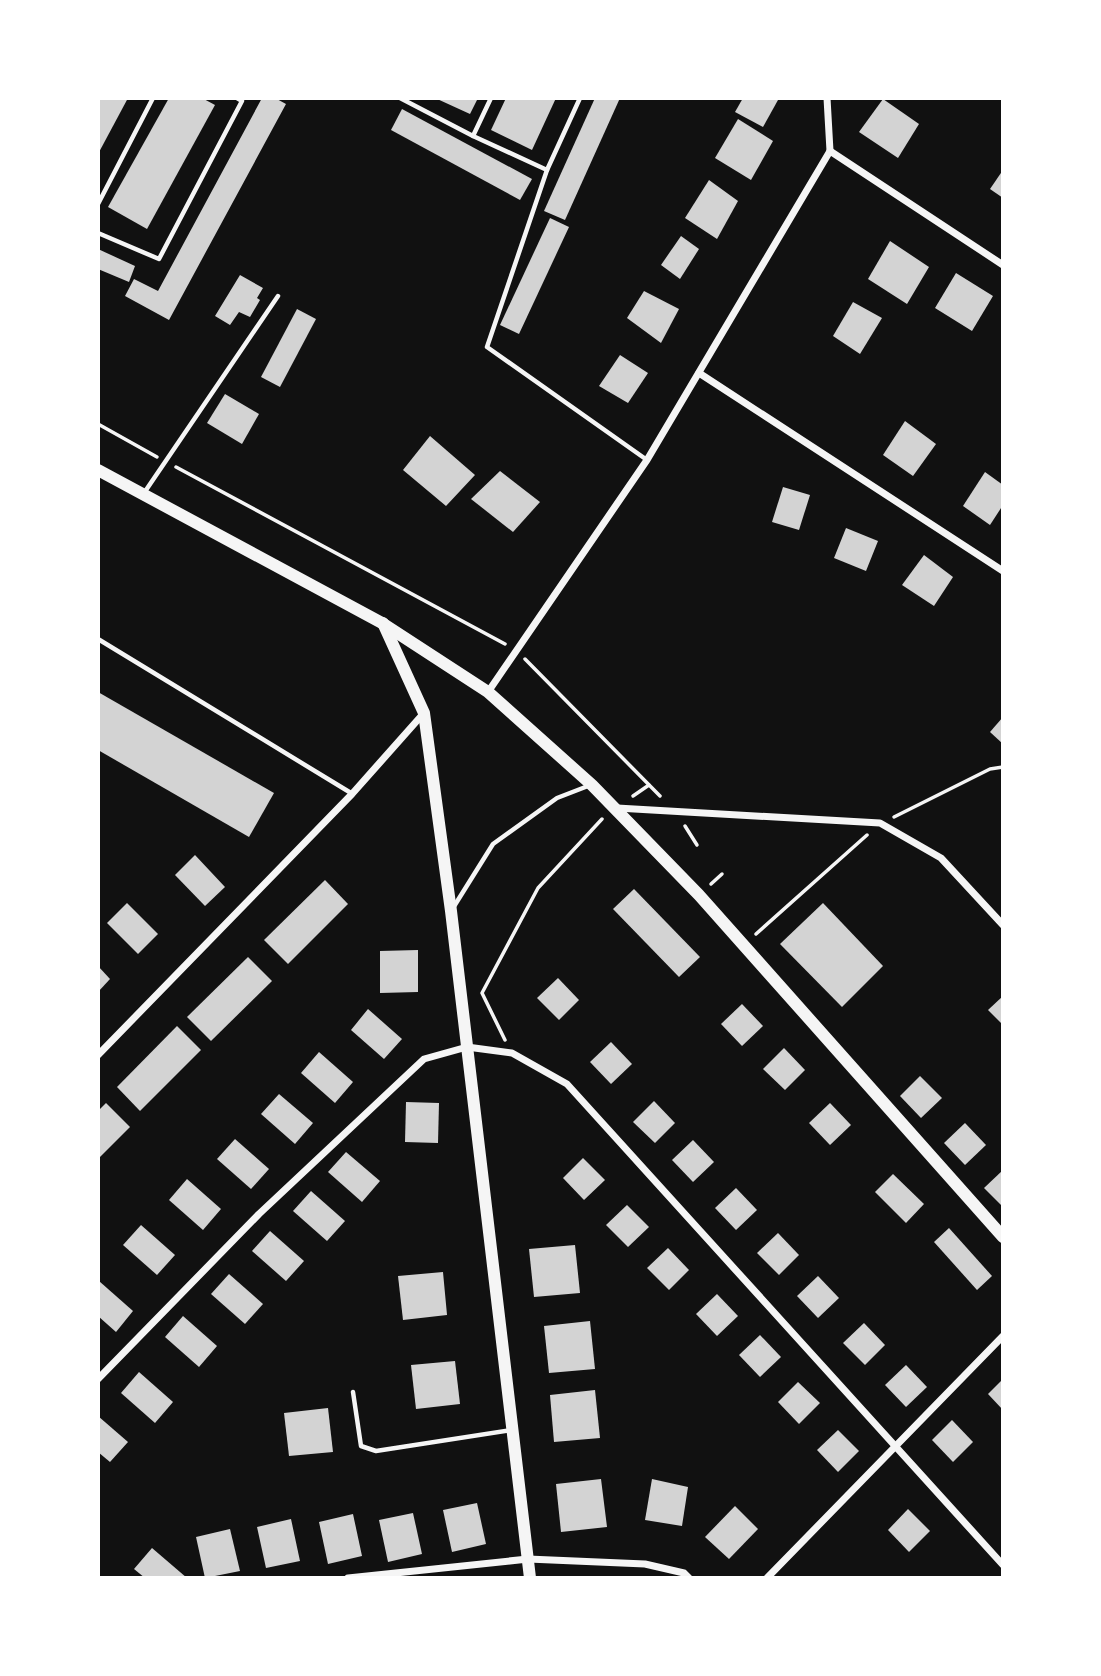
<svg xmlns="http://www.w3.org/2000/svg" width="1101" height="1676" viewBox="0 0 1101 1676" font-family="'Golos Text',sans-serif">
<rect width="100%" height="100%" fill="#111"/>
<g fill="#d3d3d3">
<polygon points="98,98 128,98 98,154"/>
<polygon points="169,98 202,98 215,105 147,229 108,207"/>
<polygon points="262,98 275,98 286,104 169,320 125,296 134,279 158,291"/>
<polygon points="435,98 478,98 470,114"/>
<polygon points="506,98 556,98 532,150 491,130"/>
<polygon points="595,98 620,98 565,220 544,211"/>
<polygon points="743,98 778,100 763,127 735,112"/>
<polygon points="883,99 919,124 898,158 859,132"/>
<polygon points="402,109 532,179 520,200 391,130"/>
<polygon points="738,119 773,141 751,180 715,158"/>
<polygon points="1003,170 1003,198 990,189"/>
<polygon points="709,180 738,201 717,239 685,218"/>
<polygon points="550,218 569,227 519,334 500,325"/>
<polygon points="681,236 699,249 680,279 661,265"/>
<polygon points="890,241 929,267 907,304 868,279"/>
<polygon points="98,249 135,266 129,282 98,269"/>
<polygon points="956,273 993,296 972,331 935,308"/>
<polygon points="240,275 263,288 257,298 260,300 250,317 239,312 230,325 215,316"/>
<polygon points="644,291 679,309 661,343 627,318"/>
<polygon points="853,302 882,318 860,354 833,336"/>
<polygon points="297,309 316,319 280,387 261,377"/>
<polygon points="620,355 648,373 628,403 599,386"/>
<polygon points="225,394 259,414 242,444 207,423"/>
<polygon points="905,421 936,444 913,476 883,455"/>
<polygon points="430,436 475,475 446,506 403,470"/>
<polygon points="500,471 540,502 513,532 471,499"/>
<polygon points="985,472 1003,485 1003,505 990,525 963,506"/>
<polygon points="783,487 810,495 799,530 772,522"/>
<polygon points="846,528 878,541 866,571 834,558"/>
<polygon points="924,555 953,577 934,606 902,585"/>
<polygon points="98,692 274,793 249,837 98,750"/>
<polygon points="1003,717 1003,744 990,732"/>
<polygon points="195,855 225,887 205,906 175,875"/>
<polygon points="325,880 348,904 288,964 264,940"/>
<polygon points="634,889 700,957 679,977 613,909"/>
<polygon points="127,903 158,934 138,954 107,923"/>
<polygon points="823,903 883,966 842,1007 780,944"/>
<polygon points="418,950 418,992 380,993 380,951"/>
<polygon points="248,957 272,981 211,1041 187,1017"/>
<polygon points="98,966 110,979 98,992"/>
<polygon points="558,978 579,1000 559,1020 537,998"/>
<polygon points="1003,996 1003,1025 988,1010"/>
<polygon points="742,1004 763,1026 742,1046 721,1024"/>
<polygon points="368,1009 402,1039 384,1059 351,1030"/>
<polygon points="177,1026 201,1050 140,1111 117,1087"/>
<polygon points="611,1042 632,1064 611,1084 590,1062"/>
<polygon points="784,1048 805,1070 785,1090 763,1069"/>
<polygon points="319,1052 353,1082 335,1103 301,1073"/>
<polygon points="920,1076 942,1098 921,1118 900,1096"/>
<polygon points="279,1094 313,1123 295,1144 261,1114"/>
<polygon points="654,1101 675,1123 655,1143 633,1122"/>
<polygon points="406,1102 439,1103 438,1143 405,1142"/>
<polygon points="106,1103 130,1127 98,1159 98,1111"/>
<polygon points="830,1103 851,1125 830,1145 809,1123"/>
<polygon points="965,1123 986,1145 965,1165 944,1143"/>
<polygon points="235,1139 269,1169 251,1189 217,1159"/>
<polygon points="693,1140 714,1162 693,1182 672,1160"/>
<polygon points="346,1152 380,1181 362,1202 328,1172"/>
<polygon points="583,1158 605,1180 584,1200 563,1178"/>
<polygon points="1003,1170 1003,1207 984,1188"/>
<polygon points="893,1174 924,1204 906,1223 875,1192"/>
<polygon points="187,1179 221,1209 203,1230 169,1200"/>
<polygon points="736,1188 757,1210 736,1230 715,1208"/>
<polygon points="311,1191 345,1221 327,1241 293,1211"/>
<polygon points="627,1205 649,1227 628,1247 606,1225"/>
<polygon points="141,1225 175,1255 157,1275 123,1245"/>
<polygon points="949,1228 992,1276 977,1290 934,1242"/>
<polygon points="270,1231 304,1261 286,1281 252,1251"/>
<polygon points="778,1233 799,1255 779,1275 757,1253"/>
<polygon points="575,1245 580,1293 534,1297 529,1249"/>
<polygon points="668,1248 689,1270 669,1290 647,1268"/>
<polygon points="443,1272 447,1315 403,1320 398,1276"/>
<polygon points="229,1274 263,1304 245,1324 211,1294"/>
<polygon points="818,1276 839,1298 818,1318 797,1296"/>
<polygon points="99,1281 133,1311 116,1332 98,1316"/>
<polygon points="717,1294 738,1316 717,1336 696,1314"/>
<polygon points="183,1316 217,1346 199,1367 165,1337"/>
<polygon points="590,1321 595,1369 549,1373 544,1326"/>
<polygon points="864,1323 885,1345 865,1365 843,1343"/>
<polygon points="760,1335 781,1357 760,1377 739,1355"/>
<polygon points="455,1361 460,1404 416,1409 411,1365"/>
<polygon points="906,1365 927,1387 906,1407 885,1385"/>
<polygon points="139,1372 173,1402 155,1423 121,1393"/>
<polygon points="1003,1379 1003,1410 988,1394"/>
<polygon points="798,1382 820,1403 799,1424 778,1402"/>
<polygon points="595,1390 600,1438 554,1442 550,1395"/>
<polygon points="328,1408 333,1452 289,1456 284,1413"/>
<polygon points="98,1416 128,1442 110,1462 98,1452"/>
<polygon points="952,1420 973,1442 953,1462 932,1440"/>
<polygon points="838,1430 859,1451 838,1472 817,1450"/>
<polygon points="601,1479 607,1527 561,1532 556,1484"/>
<polygon points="652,1479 688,1487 682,1526 645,1520"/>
<polygon points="477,1503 486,1544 452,1552 443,1510"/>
<polygon points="735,1506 758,1529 729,1559 705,1537"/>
<polygon points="908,1509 930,1531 909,1552 888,1530"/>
<polygon points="413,1513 422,1554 388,1562 379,1520"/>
<polygon points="353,1514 362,1556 328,1564 319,1522"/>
<polygon points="291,1519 300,1561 266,1568 257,1527"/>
<polygon points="230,1529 240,1571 205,1578 196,1537"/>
<polygon points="152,1548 187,1578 145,1578 134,1569"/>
</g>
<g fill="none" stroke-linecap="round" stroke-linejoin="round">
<g stroke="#f5f5f5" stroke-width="3.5">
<polyline points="98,424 157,457"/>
<polyline points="176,467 505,644"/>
<polyline points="525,659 660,796"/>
<polyline points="633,796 649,785"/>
<polyline points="894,817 990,769 1003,767"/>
<polyline points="685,826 697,845"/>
<polyline points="711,884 722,874"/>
<polyline points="756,934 867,835"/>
<polyline points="505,1040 482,993 538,888 602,819"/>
</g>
<g stroke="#f5f5f5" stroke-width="4.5">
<polyline points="400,98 473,136 547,170 580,98"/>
<polyline points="473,136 491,98"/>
<polyline points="547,170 487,347 647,460"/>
<polyline points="98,204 153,98"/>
<polyline points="98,233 159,259 242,101 237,98"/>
<polyline points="144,493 278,296"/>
<polyline points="98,639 351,793"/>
<polyline points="453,908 493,844 557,798 588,786"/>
<polyline points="353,1392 361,1446 376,1451 512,1430"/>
</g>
<g stroke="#f5f5f5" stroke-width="7">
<polyline points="830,151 1003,265"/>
<polyline points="699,373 1003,571"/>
<polyline points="488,692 647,460 830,151 827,98"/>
<polyline points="617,808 880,823 941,858 1003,925"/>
<polyline points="98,1055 352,794 423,714"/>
<polyline points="98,1379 259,1214 424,1059 467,1047 512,1053 567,1084 1003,1565"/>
<polyline points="348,1578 528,1559 645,1564 684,1573 689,1578"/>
<polyline points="767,1578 1003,1336"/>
</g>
<g stroke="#f5f5f5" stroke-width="12">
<polyline points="98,470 382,623 488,692 592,785 699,895 1003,1237"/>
<polyline points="383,623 424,713 451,911 530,1578"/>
</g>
</g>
<rect width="1101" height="1676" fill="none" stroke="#ffffff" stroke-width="200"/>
</svg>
